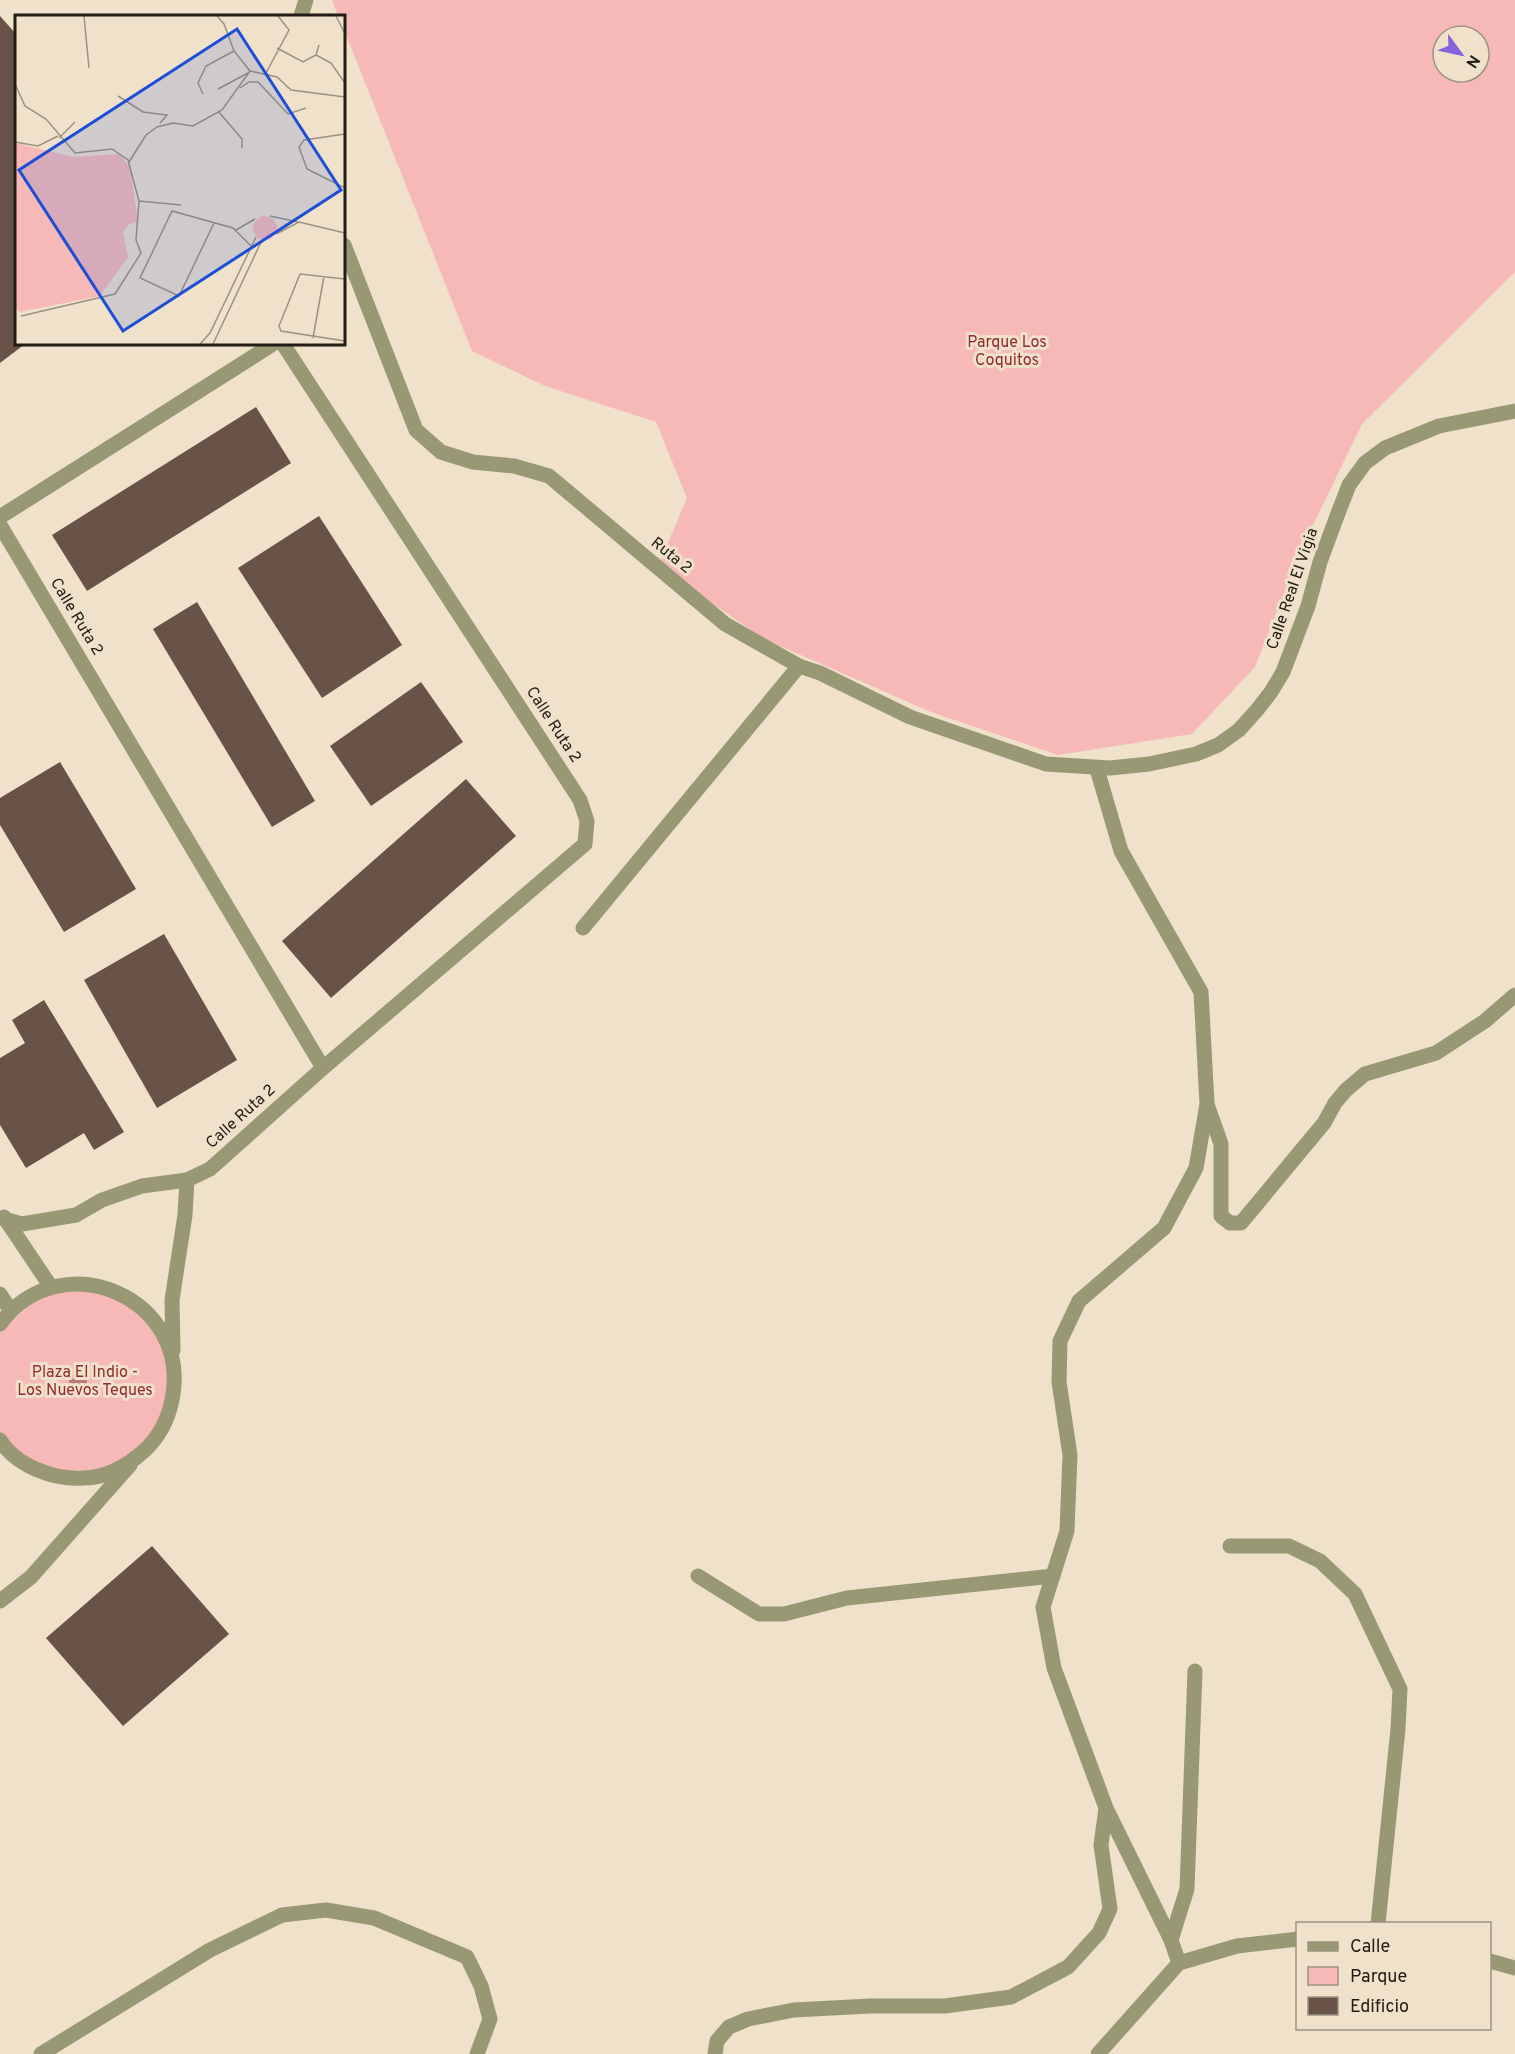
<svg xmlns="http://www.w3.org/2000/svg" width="1515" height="2054" viewBox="0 0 1515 2054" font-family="Overpass,sans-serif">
<rect width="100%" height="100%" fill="#efe1ca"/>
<g fill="#f7b9b7" fill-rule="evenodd">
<path d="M332,0H1515V272L1362,424L1301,550L1255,667L1192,734L1058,755L931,712L764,639L658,566L687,498L656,422L545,386L472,351L344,30V16H338ZM1443,36H1479V72H1443Z"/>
<polygon points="51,1287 107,1294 133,1307 154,1329 167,1356 169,1416 117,1469 42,1472 0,1439 0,1331"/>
</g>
<g fill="#695348">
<polygon points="0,16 16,34 16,344 25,344 0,363"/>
<polygon points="256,407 291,463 87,591 52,535"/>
<polygon points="319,516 402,645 322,698 238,568"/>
<polygon points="197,602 315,801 272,827 153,629"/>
<polygon points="421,682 463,742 371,806 330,746"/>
<polygon points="60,762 136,889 64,932 0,825 0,798"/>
<polygon points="466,779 516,836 331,998 282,941"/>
<polygon points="164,934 237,1060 157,1108 84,980"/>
<polygon points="44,1000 124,1132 94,1150 84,1133 26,1168 0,1125 0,1058 25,1043 12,1020"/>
<polygon points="152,1546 229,1634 123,1726 46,1638"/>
</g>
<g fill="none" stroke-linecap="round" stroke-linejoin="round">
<g stroke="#989875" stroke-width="15">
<polyline points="301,16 306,0"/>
<polyline points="344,245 416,430 441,452 473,462 514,466 549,476 725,624 799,666 820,673 910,717 1046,764 1110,768 1149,764 1196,754 1218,745 1239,730 1257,710 1271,692 1283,672 1308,606 1320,562 1337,516 1349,485 1365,463 1385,448 1439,426 1515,411"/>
<polyline points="0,517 273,344"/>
<polyline points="0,525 323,1068"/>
<polyline points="1097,769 1121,851 1201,992 1207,1104 1196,1168 1164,1228 1079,1301 1060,1341 1059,1382 1070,1455 1067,1531 1043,1607 1054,1668 1106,1808 1171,1940 1179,1963"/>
<polyline points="583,928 799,666"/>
<polyline points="1208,1107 1221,1144 1221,1216 1230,1223 1241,1223 1324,1123 1335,1103 1346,1090 1365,1074 1436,1053 1485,1021 1515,995"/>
<polyline points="4,1217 51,1287"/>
<polyline points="4,1219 22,1224 76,1215 102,1200 142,1186 187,1180 210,1169 323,1068 585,844 587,821 580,800 283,344"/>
<polyline points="0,1294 10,1310"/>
<path d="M0,1324C61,1241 193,1298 172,1400C168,1420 159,1437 144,1451C128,1465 106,1478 83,1478C54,1480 16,1466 0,1440"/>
<polyline points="173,1350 172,1300 185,1215 187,1180"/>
<polyline points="1230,1546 1289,1546 1320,1561 1355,1594 1400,1689 1398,1729 1378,1924"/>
<polyline points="698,1576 759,1614 784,1614 847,1598 1053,1576"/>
<polyline points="0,1601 31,1577 130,1465"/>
<polyline points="1171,1940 1187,1889 1195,1671"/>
<polyline points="1490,1961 1515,1968"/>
<polyline points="41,2054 210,1950 282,1915 326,1910 374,1918 467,1957 481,1986 490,2019 477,2054"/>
<polyline points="715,2054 717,2041 729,2027 748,2019 794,2010 870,2006 945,2006 1011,1997 1068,1967 1099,1933 1110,1909 1101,1845 1106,1808"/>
<polyline points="1098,2054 1179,1963 1237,1946 1298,1939"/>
</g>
</g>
<circle fill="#bc7c76" cx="78" cy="1382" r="9"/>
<g text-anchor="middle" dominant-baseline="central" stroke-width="6" stroke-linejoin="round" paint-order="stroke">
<g font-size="16" fill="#932a32" stroke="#efe1ca">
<text x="1007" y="343">Parque Los<tspan x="1007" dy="18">Coquitos</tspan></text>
<text x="85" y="1373">Plaza El Indio -<tspan x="85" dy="18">Los Nuevos Teques</tspan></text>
</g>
<g font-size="16" fill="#211c14" stroke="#efe1ca">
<text transform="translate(671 556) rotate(39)">Ruta 2</text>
<text transform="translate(1293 589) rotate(-71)">Calle Real El Vigia</text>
<text transform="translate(76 617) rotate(59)">Calle Ruta 2</text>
<text transform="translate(553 725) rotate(57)">Calle Ruta 2</text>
<text transform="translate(241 1117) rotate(-42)">Calle Ruta 2</text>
</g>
</g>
<g transform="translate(15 15)">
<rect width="330" height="330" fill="#efe1ca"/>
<path d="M0,128L59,142L104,139L115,152L123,207L114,209L108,217L113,242L85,281L5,297L0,294ZM238 213a12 12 0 1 1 24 0a12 12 0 1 1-24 0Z" fill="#f7b9b7"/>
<path fill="none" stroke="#9d9281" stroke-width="1.5" d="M69,1L74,53M202,1L209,9L219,36L235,56L262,62L276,75L330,82M321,1L330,19M262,33L288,47L301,40L304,30M301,40L316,48L330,68M251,58L274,15L263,1M0,69L10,91L31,104L60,138L97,134L113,145L124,186L121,225L126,238L100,279L6,301M225,73L234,67H243L273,99L291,93M203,74L233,58M188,79L183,68L191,51L219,36M103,81L128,97L152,100L145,108M203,96L227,124V133M330,119L289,125L284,132L292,154L330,173M44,123L60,107M0,127L23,131L43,121M114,147L131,120L142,112L158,108L178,111L207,95L235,56M124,186L166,190M255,201L283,207M199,208L164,281L125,263L157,196L218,213L237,232M221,215L240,204M261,219L284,207L330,218M330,264L285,259L264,311L266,316L330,326M298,323L309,261M185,329L195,318L241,222M198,329L247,225"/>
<path fill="#1d4ed8" fill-opacity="0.15" stroke="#1d4ed8" stroke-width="3" d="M222,14L326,175L108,316L4,155Z"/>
<rect width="330" height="330" fill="none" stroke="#211c14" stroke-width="3"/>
</g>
<rect x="1296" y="1922" width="195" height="108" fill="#efe1ca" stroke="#9d9281" stroke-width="1.5"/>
<rect x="1308" y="1942" width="30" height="9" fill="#989875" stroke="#9d9281" stroke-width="1.5"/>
<text x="1350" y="1952" font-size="18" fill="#211c14">Calle</text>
<rect x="1308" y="1967" width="30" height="18" fill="#f7b9b7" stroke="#9d9281" stroke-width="1.5"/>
<text x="1350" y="1982" font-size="18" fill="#211c14">Parque</text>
<rect x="1308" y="1997" width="30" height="18" fill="#695348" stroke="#9d9281" stroke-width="1.5"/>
<text x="1350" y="2012" font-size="18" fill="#211c14">Edificio</text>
<g transform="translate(1461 54) rotate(123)"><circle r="28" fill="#efe1ca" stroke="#9d9281" stroke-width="1.5"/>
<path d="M0-4.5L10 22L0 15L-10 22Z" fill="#8662dc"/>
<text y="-9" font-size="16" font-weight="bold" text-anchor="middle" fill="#211c14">N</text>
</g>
</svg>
